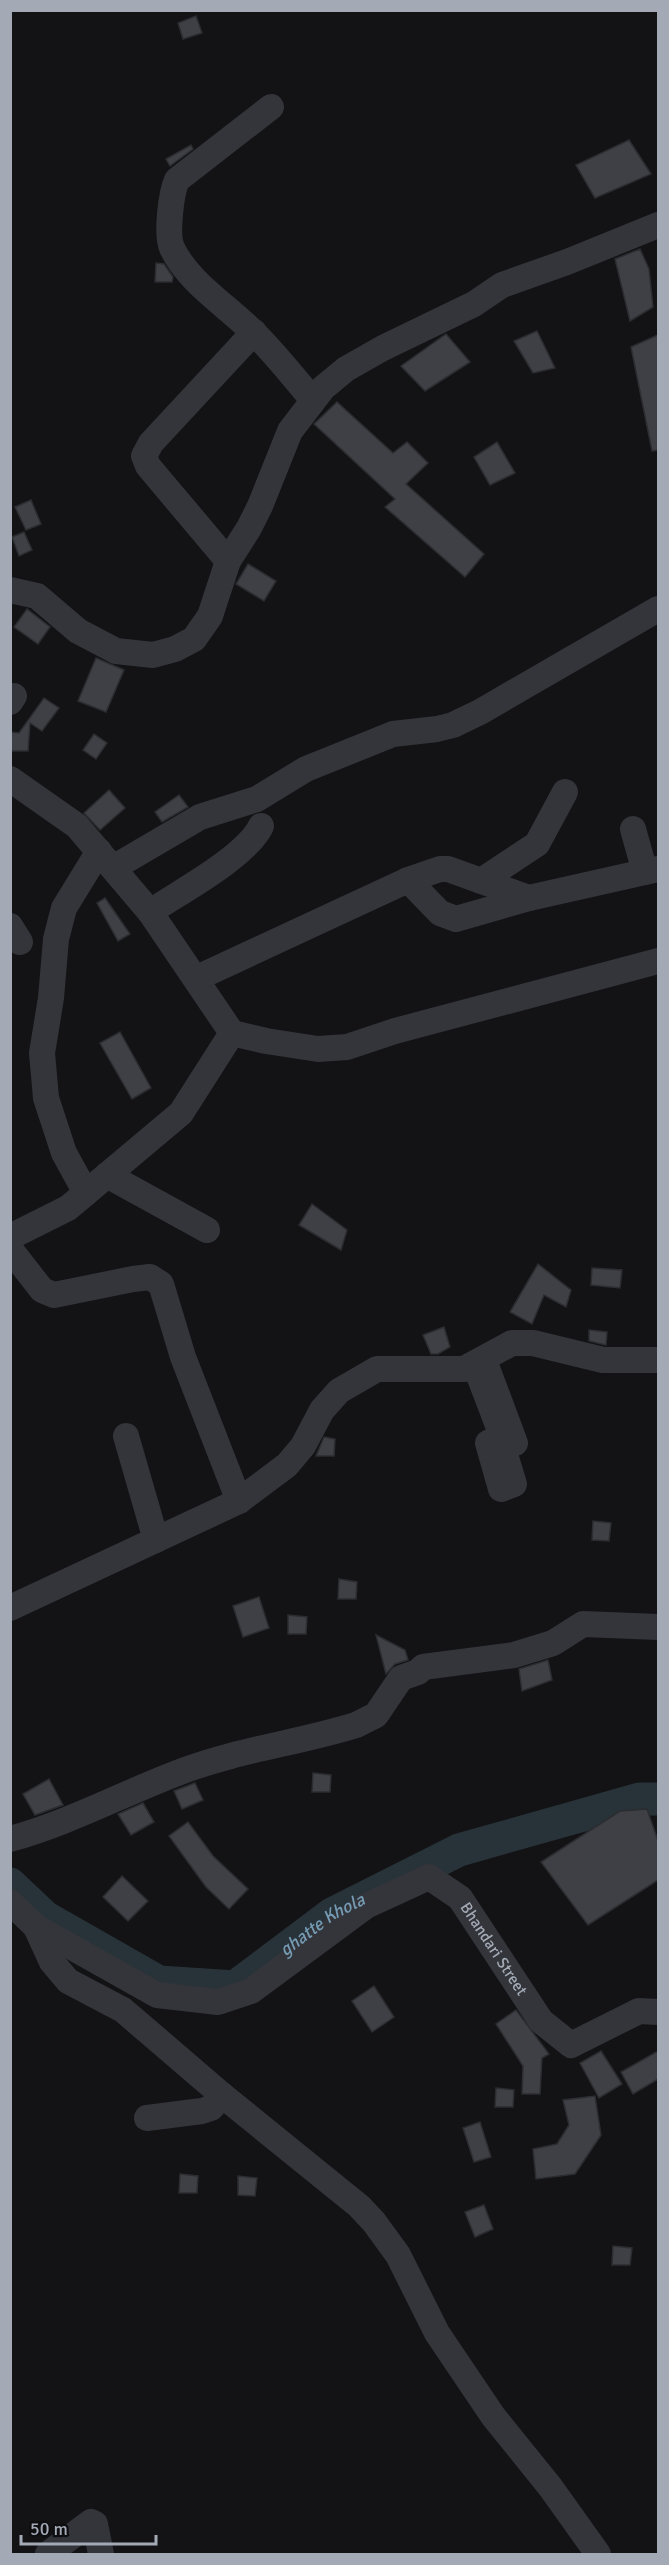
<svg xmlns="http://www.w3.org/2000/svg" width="669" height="2565" viewBox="0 0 669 2565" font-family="Signika,sans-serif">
<rect width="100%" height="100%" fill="#131315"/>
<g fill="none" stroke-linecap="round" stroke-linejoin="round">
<path stroke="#283339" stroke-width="33" id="s1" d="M10,1884L45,1917L159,1982L235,1987L332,1914L459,1850L640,1799H658"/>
</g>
<g fill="#3f4045" stroke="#2c2d31" stroke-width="1.5">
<polygon points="196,16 202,33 183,39 178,23"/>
<polygon points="629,140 651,174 595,198 576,165"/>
<polygon points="191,145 193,149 170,166 166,159"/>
<polygon points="640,249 649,269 653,307 630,321 615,259"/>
<polygon points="156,263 164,264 173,277 172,282 155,282"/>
<polygon points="537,331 555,368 533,373 514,341"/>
<polygon points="446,334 470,362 425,391 401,366"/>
<polygon points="658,335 658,450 652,451 631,347"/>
<polygon points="337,402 393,453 407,442 428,463 406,484 484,554 465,577 385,507 395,499 314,424"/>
<polygon points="497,442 515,473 490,485 474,457"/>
<polygon points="31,500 41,524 26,530 15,507"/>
<polygon points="24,532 32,550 19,556 12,537"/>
<polygon points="248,564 276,581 264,601 236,584"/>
<polygon points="27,609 50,627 38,644 14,627"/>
<polygon points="96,658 124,670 106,712 78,701"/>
<polygon points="44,698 59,708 42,731 30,723 28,751 10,751 11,732 19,733"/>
<polygon points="94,734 107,743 96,759 83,750"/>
<polygon points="109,790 125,808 100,830 84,813"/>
<polygon points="179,795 188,807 162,822 155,812"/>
<polygon points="105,898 130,934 118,941 97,903"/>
<polygon points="120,1032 151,1088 132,1099 100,1043"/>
<polygon points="312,1204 347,1230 341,1250 299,1225"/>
<polygon points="538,1264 571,1290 566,1307 544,1295 532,1324 510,1312"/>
<polygon points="592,1268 622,1270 620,1288 591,1285"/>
<polygon points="444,1327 450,1347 438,1354 431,1354 423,1335"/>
<polygon points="589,1330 607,1332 606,1345 589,1341"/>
<polygon points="324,1437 335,1439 334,1456 316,1456"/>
<polygon points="593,1521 611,1523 609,1541 592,1540"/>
<polygon points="339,1579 357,1582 356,1599 338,1599"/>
<polygon points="259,1597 269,1628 243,1637 233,1606"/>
<polygon points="288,1615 307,1617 306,1634 288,1634"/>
<polygon points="376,1635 405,1650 408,1660 395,1664 386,1674"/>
<polygon points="548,1660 552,1680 522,1691 519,1669"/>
<polygon points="313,1773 331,1775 330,1792 312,1792"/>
<polygon points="49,1779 63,1805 35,1815 23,1794"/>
<polygon points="195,1783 203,1800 182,1809 174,1791"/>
<polygon points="143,1803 154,1822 131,1835 118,1814"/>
<polygon points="647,1809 658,1841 658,1880 588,1925 541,1862 620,1811"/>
<polygon points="188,1822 213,1856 248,1889 229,1909 206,1887 169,1836"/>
<polygon points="122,1876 148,1901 128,1921 103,1897"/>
<polygon points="374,1986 394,2017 372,2032 352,2001"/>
<polygon points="516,2010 549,2054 542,2058 540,2094 522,2094 523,2066 496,2024"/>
<polygon points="601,2051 622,2084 599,2098 580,2063"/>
<polygon points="658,2051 658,2079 633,2094 621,2072"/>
<polygon points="496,2088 514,2090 513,2107 495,2107"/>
<polygon points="595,2096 601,2135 575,2174 536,2179 533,2149 557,2144 569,2125 563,2100"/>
<polygon points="480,2122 491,2157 474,2162 463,2128"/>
<polygon points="180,2174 198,2176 197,2193 179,2193"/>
<polygon points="238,2176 257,2178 255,2196 238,2195"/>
<polygon points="484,2205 493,2229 475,2237 465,2212"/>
<polygon points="613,2246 632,2248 630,2265 612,2265"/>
</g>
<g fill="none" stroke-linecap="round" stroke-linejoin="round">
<g stroke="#33353a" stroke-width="26">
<path d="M271,107L177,180C171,193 166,235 172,248C188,282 226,305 252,331C274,352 293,377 313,400"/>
<polyline points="228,561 148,466 144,456 151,443 254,332"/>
<polyline points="10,590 37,596 78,631 116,651 153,655 175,649 194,639 210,616 228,561 249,528 260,506 290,431 323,388 346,369 383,348 474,304 502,285 567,262 658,225"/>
<polyline points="10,702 14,696"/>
<polyline points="10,779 77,826 150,912 232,1033 266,1041 318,1049 347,1047 395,1031 658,961"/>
<polyline points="633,829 645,872"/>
<polyline points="113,868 200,817 257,799 306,769 393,734 437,729 453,725 480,712 658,609"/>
<polyline points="408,880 440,913 456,919 529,898 658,869"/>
<polyline points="481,881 537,844 565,792"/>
<path d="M150,912C180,892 246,857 261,826"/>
<polyline points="10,926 20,942"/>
<polyline points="197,978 408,880 440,869 448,869 529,898"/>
<polyline points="107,1175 207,1230"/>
<polyline points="86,1193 64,1153 46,1098 42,1053 51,998 56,939 64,908 99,851"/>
<polyline points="10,1237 68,1208 181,1113 232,1033"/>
<polyline points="10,1249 42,1290 54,1295 133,1279 150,1277 161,1284 183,1357 239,1501"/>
<polyline points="475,1365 502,1436 488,1443 501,1489 514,1484 503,1448 515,1443 484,1360"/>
<polyline points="126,1436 156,1540"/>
<polyline points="10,1608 239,1501 287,1465 303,1446 322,1410 339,1391 377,1369 464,1369 512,1343 533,1343 603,1360 658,1360"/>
<path d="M10,1839C69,1823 124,1793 180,1772C237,1750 298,1743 356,1725L376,1715L401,1678L418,1672L423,1667L514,1655L553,1643L583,1624L658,1627"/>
<path id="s2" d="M10,1902L36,1927L157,1995L218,2002L251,1991L366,1906L429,1877L460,1898L541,2021L571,2045L639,2011L658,2012"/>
<polyline points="36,1927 52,1962 68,1981 123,2010 222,2095 359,2206 374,2222 398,2255 437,2333 493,2416 551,2488 598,2554"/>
<polyline points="147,2118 202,2111 211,2108 222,2095"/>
<polyline points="48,2554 91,2522 95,2524 101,2554"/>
</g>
</g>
<g text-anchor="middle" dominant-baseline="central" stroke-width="4.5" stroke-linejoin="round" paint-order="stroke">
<g font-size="16" fill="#a3aab6" stroke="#0e0e10">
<text stroke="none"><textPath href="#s2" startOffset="582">Bhandari Street</textPath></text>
</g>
<g font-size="18" font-style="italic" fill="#769cb5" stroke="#0e0e10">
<text stroke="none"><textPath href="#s1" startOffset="363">ghatte Khola</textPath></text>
</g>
</g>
<rect width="669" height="2565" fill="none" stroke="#a3aab6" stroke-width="24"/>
<path d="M21 2535v9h135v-9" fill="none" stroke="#a3aab6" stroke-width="3"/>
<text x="30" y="2535" font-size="18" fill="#a3aab6" stroke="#0e0e10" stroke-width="4.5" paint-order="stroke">50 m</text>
</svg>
